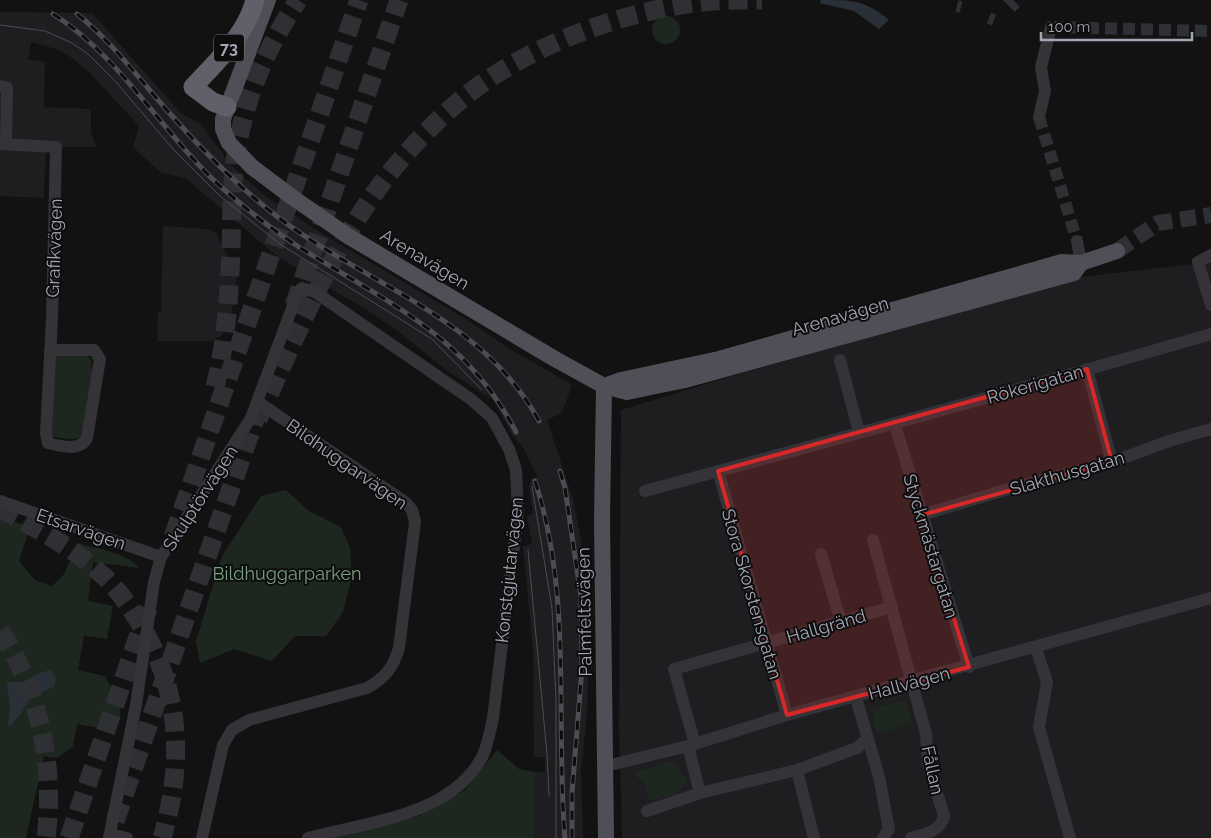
<svg xmlns="http://www.w3.org/2000/svg" width="1211" height="838" viewBox="0 0 1211 838" font-family="Raleway,sans-serif">
<rect width="100%" height="100%" fill="#121213"/>
<g fill="#1e1e20">
<polygon points="0,12 92,13 181,113 201,124 230,164 264,195 321,233 466,319 507,347 572,385 562,413 547,420 573,499 581,539 588,606 589,650 587,714 581,771 583,838 534,838 535,772 545,772 545,757 534,757 533,649 523,546 532,544 527,516 533,514 529,487 531,479 537,477 524,449 513,436 493,400 446,370 398,331 373,314 278,257 185,178 161,173 133,147 139,126 86,69 72,58 56,49 31,42 28,60 45,61 44,107 91,109 91,133 97,147 46,147 44,198 0,196"/>
<polygon points="163,226 206,229 216,233 228,256 237,275 230,322 222,335 212,341 157,341 158,312 161,312"/>
<polygon points="1211,262 1211,838 622,838 619,727 621,410 732,376 1081,277"/>
</g>
<g fill="#1e2620">
<circle cx="666" cy="30" r="14"/>
<path d="M57,355L87,356L91,359L92,372L83,429L80,438C70,440 60,439 50,435L53,359Z"/>
<polygon points="286,490 309,511 341,527 350,548 352,577 343,612 326,636 295,636 272,661 234,649 200,663 196,641 222,556 261,496"/>
<path d="M0,517L30,527L19,561L35,580L52,586L64,574L78,543C97,549 127,552 139,568L93,562L88,601L113,606L107,639L84,636L78,670L105,676C120,705 125,697 116,731L77,724L73,747L56,758L44,756L26,838H0Z"/>
<polygon points="906,700 912,724 877,733 871,709"/>
<polygon points="497,750 519,769 535,772 534,838 331,838 419,816 465,790"/>
<polygon points="669,761 676,764 687,782 675,795 650,801 643,782 633,774"/>
</g>
<g fill="#2a3038">
<path d="M821,0C851,0 866,0 889,20L879,29L854,11L820,3Z"/>
<path d="M50,670L56,678L54,686L30,698C28,705 16,720 10,726L8,724L10,709L7,682H26L37,674Z"/>
</g>
<g fill="none" stroke-linecap="round" stroke-linejoin="round">
<g stroke="#2f3033" stroke-width="12" stroke-dasharray="12 6" stroke-linecap="butt">
<polyline points="957,6 961,7"/>
<polyline points="989,18 994,20"/>
<polyline points="1051,27 1211,31"/>
<polyline points="1039,117 1077,241"/>
</g>
<polyline stroke="#2f3033" stroke-width="16" stroke-dasharray="16 8" stroke-linecap="butt" points="1117,251 1158,223 1211,215"/>
<g stroke="#2f3033" stroke-width="19" stroke-dasharray="19 9" stroke-linecap="butt">
<polyline points="1008,5 1013,0"/>
<polyline points="294,306 399,0"/>
<path d="M215,387C226,343 229,296 231,251C232,215 231,178 238,142C248,90 269,44 298,0"/>
<path d="M258,419C292,345 323,268 369,201C399,157 446,107 490,78C552,37 639,7 713,1C729,0 746,0 762,0"/>
<path d="M0,508C34,528 70,545 99,572C116,586 130,607 141,625C181,693 184,763 162,838"/>
<polyline points="173,537 359,0"/>
<path d="M0,631C40,691 55,767 46,838"/>
<polyline points="115,821 260,405"/>
<polyline points="69,838 148,608"/>
</g>
<g stroke="#333338" stroke-width="12">
<polyline points="0,86 7,88 6,144"/>
<polyline points="1039,117 1045,91 1041,67 1051,27"/>
<path d="M0,144L56,147L52,318L46,433L48,443C60,446 80,452 87,438L100,359L94,350H50"/>
<polyline points="1077,241 1081,263"/>
<polyline points="1211,255 1198,262 1211,305"/>
<polyline points="840,360 859,432"/>
<polyline points="1087,369 1112,462"/>
<polyline points="895,425 969,667"/>
<polyline points="718,471 787,715"/>
<path d="M645,491C834,440 1023,389 1211,334"/>
<polyline points="0,501 161,557"/>
<polyline points="922,515 1015,487 1112,462 1169,441 1211,429"/>
<path d="M873,540L926,734L928,763L944,816C940,832 925,834 911,838"/>
<polyline points="821,554 841,622"/>
<polyline points="1036,648 1047,682 1039,727 1070,838"/>
<polyline points="856,698 879,777 889,829 883,838"/>
<polyline points="695,744 674,669 892,607"/>
<polyline points="606,766 688,746 787,715 1211,598"/>
<polyline points="797,770 814,838"/>
<polyline points="700,793 797,770 857,748 867,739"/>
<polyline points="647,811 700,793 688,746"/>
<polyline points="110,834 127,838"/>
<path d="M109,838L136,705L154,582L161,557L251,418L298,292L302,288L315,292L472,400L492,418L509,449L516,470L518,513L493,718C490,731 488,743 483,755C453,816 366,822 308,838"/>
<path d="M202,838L223,745L232,730L249,720L367,688C385,678 393,668 399,648L415,522L412,510L405,502L258,402"/>
</g>
<g stroke="#4f4f57" stroke-width="16">
<polyline points="268,0 223,119 223,129 229,143 252,167 292,197 348,236 555,359 604,386 627,392 685,380 1074,273 1081,263"/>
<polyline points="604,386 621,380 719,359 1062,262 1081,263 1117,251"/>
<polyline points="604,386 602,521 606,838"/>
</g>
<path stroke="#5f6069" stroke-width="19" d="M227,107L213,102L193,87C217,61 246,35 255,0"/>
<g stroke="#4c4c53" stroke-width="1">
<polyline points="0,25 45,31 72,43 88,54 115,81 173,149 220,196 280,244 432,339 482,390"/>
<polyline points="532,486 552,608 556,701 556,838"/>
<polyline points="528,550 547,754 549,796"/>
</g>
<g stroke="#4c4c53" stroke-width="5">
<g id="rail">
<path d="M53,14C121,57 162,133 221,187C245,208 271,229 299,247C386,302 466,335 516,432"/>
<path d="M77,14C111,41 136,75 165,108C200,148 237,186 279,218C368,285 483,318 539,421"/>
<polyline points="560,471 565,488 581,597 582,668 572,793 572,838"/>
<path d="M535,481C573,597 555,719 565,838"/>
</g>
</g>
<use href="#rail" stroke="#0d0d0e" stroke-width="3" stroke-dasharray="9" stroke-linecap="butt"/>
</g>
<path fill="#d62828" fill-opacity="0.2" stroke="#d62828" stroke-width="4" stroke-linejoin="round" d="M1087,369L1112,462L922,515L969,667L787,715L718,471Z"/>
<g text-anchor="middle" dominant-baseline="central" stroke-width="4" stroke-linejoin="round" paint-order="stroke">
<rect fill="#0d0d0e" stroke="#767882" stroke-width="1" x="214" y="34.5" width="30" height="27" rx="4"/>
<g font-size="16" font-weight="bold" fill="#a3a6b3">
<text x="229" y="48">73</text>
</g>
<g font-size="18" fill="#a3a6b3" stroke="#0d0d0e">
<text transform="translate(54 248) rotate(-88)">Grafikvägen</text>
<text transform="translate(425 259) rotate(31)">Arenavägen</text>
<text transform="translate(840 316) rotate(-16)">Arenavägen</text>
<text transform="translate(1035 384) rotate(-16)">Rökerigatan</text>
<text transform="translate(347 464) rotate(35)">Bildhuggarvägen</text>
<text transform="translate(1067 473) rotate(-16)">Slakthusgatan</text>
<text transform="translate(200 498) rotate(-57)">Skulptörvägen</text>
<text transform="translate(81 529) rotate(19)">Etsarvägen</text>
<text transform="translate(931 546) rotate(73)">Styckmästargatan</text>
<text transform="translate(509 570) rotate(-84)">Konstgjutarvägen</text>
<text transform="translate(752 594) rotate(74)">Stora Skorstensgatan</text>
<text transform="translate(584 612) rotate(-91)">Palmfeltsvägen</text>
<text transform="translate(826 626) rotate(-16)">Hallgränd</text>
<text transform="translate(909 683) rotate(-15)">Hallvägen</text>
<text transform="translate(933 770) rotate(78)">Fållan</text>
</g>
<g font-size="18" fill="#7a9e82" stroke="#0d0d0e">
<text x="287" y="573">Bildhuggarparken</text>
</g>
</g>
<path d="M1041 32v8h151v-8" fill="none" stroke="#a3a6b3" stroke-width="2.5"/>
<text x="1048" y="32" font-size="15" fill="#a3a6b3" stroke="#0d0d0e" stroke-width="4" paint-order="stroke">100 m</text>
</svg>
